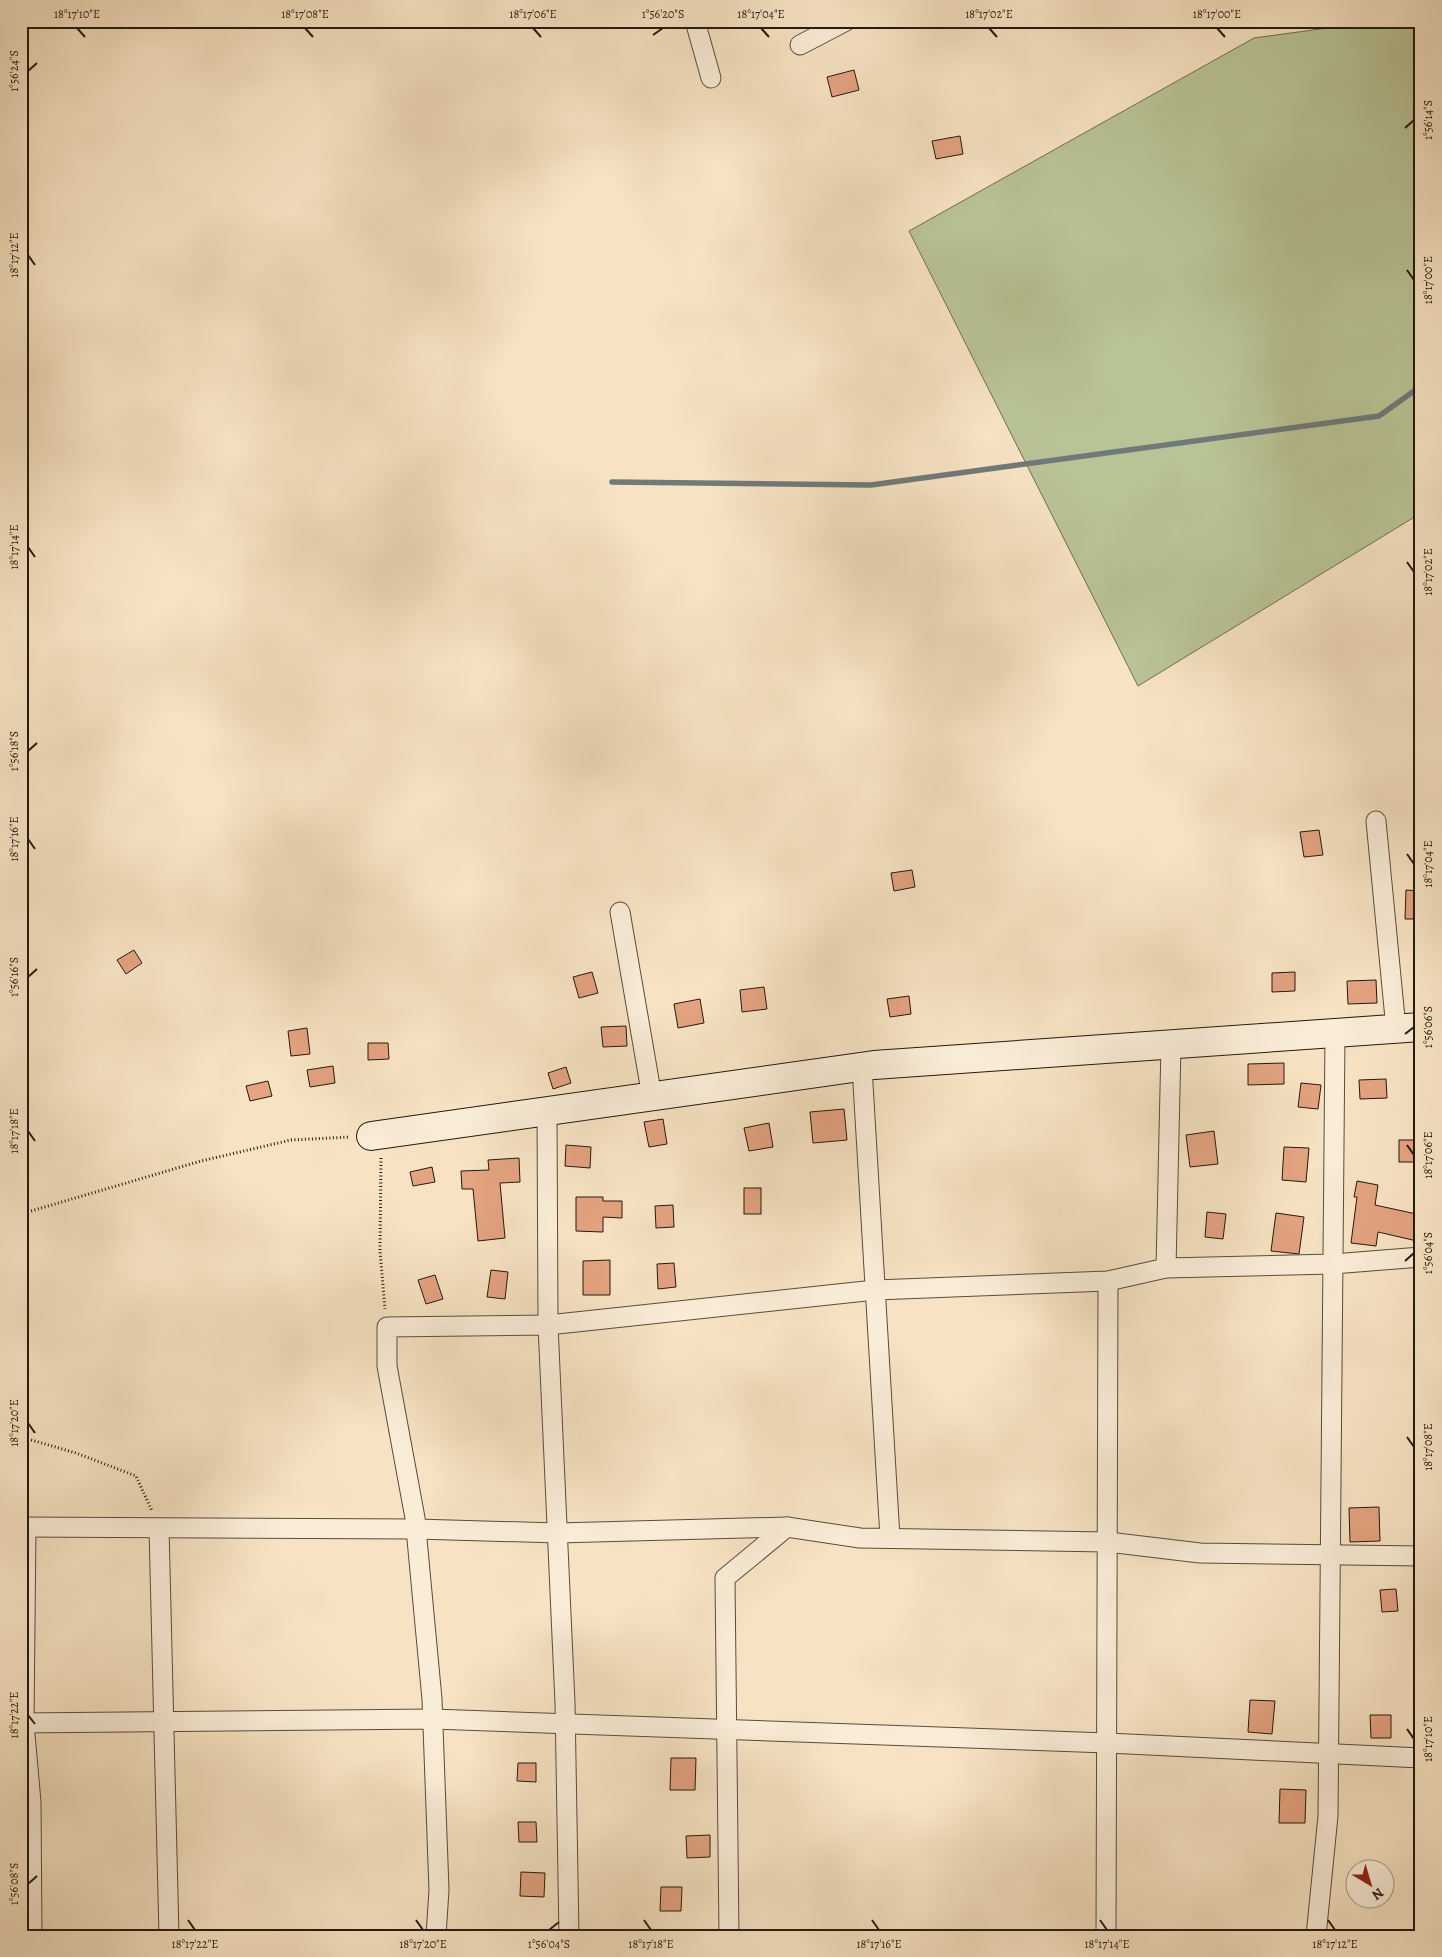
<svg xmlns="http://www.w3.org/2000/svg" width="1442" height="1957" viewBox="0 0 1442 1957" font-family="Alegreya,serif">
<rect width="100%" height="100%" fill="#f7e3c3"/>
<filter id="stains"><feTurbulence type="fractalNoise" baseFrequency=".004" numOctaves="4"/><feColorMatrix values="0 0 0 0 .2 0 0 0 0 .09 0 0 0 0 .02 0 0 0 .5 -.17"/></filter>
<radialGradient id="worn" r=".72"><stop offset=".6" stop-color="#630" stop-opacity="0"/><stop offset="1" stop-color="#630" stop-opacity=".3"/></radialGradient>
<polygon fill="#b9c496" stroke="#6e6e52" points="1379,21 1421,21 1421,513 1138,686 909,231 1254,38"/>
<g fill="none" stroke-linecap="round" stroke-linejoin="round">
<polyline stroke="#707a79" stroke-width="5.5" points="612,482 871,485 1379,416 1421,386"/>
</g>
<g fill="#e4a381" stroke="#24190f">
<polygon points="854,70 859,90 832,97 827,77"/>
<polygon points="960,136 963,154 936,159 932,141"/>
<polygon points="1319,830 1323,855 1304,857 1300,832"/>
<polygon points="912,870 915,887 894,891 891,873"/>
<polygon points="1406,890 1421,891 1421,919 1405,919"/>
<polygon points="134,950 142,963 126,974 117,960"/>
<polygon points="592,972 598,993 579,998 573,977"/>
<polygon points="1295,972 1295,991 1272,992 1272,973"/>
<polygon points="1376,980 1377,1003 1348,1004 1347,981"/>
<polygon points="764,987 767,1009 742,1012 740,990"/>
<polygon points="909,996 911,1014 890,1017 887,999"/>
<polygon points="700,999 704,1023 678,1028 674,1004"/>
<polygon points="626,1026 627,1046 603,1047 601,1027"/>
<polygon points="307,1028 310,1054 291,1056 288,1031"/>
<polygon points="368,1043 388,1043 389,1059 368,1060"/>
<polygon points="1284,1063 1284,1084 1248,1085 1248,1064"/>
<polygon points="333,1066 335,1083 310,1087 307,1070"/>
<polygon points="566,1067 571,1083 553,1089 548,1073"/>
<polygon points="1386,1079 1387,1098 1360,1099 1359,1080"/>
<polygon points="268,1081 272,1096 250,1101 246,1086"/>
<polygon points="1301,1083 1321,1085 1318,1109 1298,1107"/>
<polygon points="844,1109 847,1140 813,1143 810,1112"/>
<polygon points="663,1119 667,1144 649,1147 644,1122"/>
<polygon points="769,1123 773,1147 749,1151 744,1128"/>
<polygon points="1214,1131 1218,1164 1190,1167 1186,1135"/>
<rect x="1399" y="1140" width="17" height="22"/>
<polygon points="566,1145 591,1147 590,1168 565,1166"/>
<polygon points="1284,1147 1309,1148 1306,1182 1282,1180"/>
<polygon points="519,1158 520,1182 500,1183 505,1238 478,1241 473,1189 462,1189 461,1171 489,1170 488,1160"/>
<polygon points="432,1167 435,1182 413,1186 410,1172"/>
<polygon points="1357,1181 1378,1185 1375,1205 1421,1215 1417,1241 1378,1232 1376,1246 1351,1243 1357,1197 1354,1197"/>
<rect x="744" y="1188" width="17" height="26"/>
<polygon points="576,1197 603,1197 603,1201 622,1201 622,1218 603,1217 603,1232 576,1231"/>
<polygon points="673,1205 674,1227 656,1228 655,1206"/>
<polygon points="1207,1212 1226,1214 1223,1239 1205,1237"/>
<polygon points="1276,1213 1304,1217 1299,1254 1271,1251"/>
<polygon points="610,1260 610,1295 583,1295 583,1261"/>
<polygon points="674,1263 676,1287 658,1289 657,1264"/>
<polygon points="491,1270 508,1272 505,1299 487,1297"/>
<polygon points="435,1275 443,1299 426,1304 418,1280"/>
<polygon points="1379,1507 1380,1541 1350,1542 1349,1508"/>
<polygon points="1396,1589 1398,1611 1382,1612 1380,1590"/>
<polygon points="1250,1700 1275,1701 1272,1734 1248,1732"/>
<polygon points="1370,1715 1391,1715 1391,1738 1371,1738"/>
<polygon points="671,1758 696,1758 695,1790 670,1790"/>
<polygon points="518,1763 536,1763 536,1782 517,1781"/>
<polygon points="1280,1789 1306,1790 1305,1823 1279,1823"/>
<polygon points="518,1822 536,1822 537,1842 519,1842"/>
<polygon points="710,1835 710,1857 687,1858 686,1836"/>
<polygon points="521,1872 545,1873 544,1897 520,1896"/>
<polygon points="661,1887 682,1887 681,1911 660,1911"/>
</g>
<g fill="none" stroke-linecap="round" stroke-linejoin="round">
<g stroke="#594c3c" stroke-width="21">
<g id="street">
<polyline points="695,21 711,78"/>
<polyline points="800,45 846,21"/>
<polyline points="1376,821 1396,1029"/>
<polyline points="620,912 652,1097"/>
<polyline points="862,1067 890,1538"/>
<polyline points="547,1111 548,1325 875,1290 1108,1281 1166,1268 1333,1264 1421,1257"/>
<polyline points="1166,1268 1171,1045"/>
<polyline points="21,1527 416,1529 557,1533 787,1527 860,1538 1108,1542 1200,1553 1421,1556"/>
<polyline points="26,1527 24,1723 31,1802 32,1936"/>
<polyline points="159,1528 169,1936"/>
<polyline points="21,1723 432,1719 1107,1743 1421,1758"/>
<polyline points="436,1936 439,1890 432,1699 415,1518 387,1366 387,1327 548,1325 565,1703 569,1936"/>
<polyline points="729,1936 725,1578 787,1527"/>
<polyline points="1106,1936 1108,1281"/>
<polyline points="1316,1936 1328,1816 1335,1033"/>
</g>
</g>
<g stroke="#24190f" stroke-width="30">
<polyline id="secondary" points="371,1136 874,1065 1421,1027"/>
</g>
<g stroke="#24190f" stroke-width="3" stroke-dasharray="1 2.5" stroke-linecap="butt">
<polyline points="381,1158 380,1251 385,1309"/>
<polyline points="21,1214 201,1161 291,1140 350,1137"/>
<polyline points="21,1437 76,1453 136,1476 152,1511"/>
</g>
<use href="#street" stroke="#faedd8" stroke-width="19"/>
<use href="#secondary" stroke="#faedd8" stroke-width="28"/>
</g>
<path fill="none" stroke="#24190f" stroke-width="2" d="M77,28L85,37M305,28L313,37M533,28L541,37M761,28L769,37M989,28L997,37M1217,28L1225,37M653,35L663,28M28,71L37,63M1405,128L1414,120M28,255L35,265M1407,270L1414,280M28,547L35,557M1407,562L1414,572M28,751L37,743M28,839L35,849M1407,854L1414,864M28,977L37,969M1405,1034L1414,1027M28,1131L35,1141M1407,1145L1414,1155M1405,1261L1414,1253M28,1423L35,1433M1407,1437L1414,1447M28,1715L35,1724M1407,1729L1414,1739M28,1884L37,1876M188,1920L195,1930M416,1920L423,1930M644,1920L651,1930M872,1920L879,1930M1100,1920L1107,1930M1328,1920L1335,1930M549,1930L559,1922"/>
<rect width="1442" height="1957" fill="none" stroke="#f7e3c3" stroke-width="55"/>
<g transform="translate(1370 1884) rotate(142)"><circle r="24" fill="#faedd8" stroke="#a49888"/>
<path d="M0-4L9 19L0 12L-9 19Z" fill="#8f2418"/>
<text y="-8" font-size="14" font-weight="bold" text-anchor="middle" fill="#24190f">N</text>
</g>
<rect x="28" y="28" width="1386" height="1902" fill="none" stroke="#24190f" stroke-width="2"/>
<g font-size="12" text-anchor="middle" fill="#24190f">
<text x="77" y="18">18°17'10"E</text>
<text x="305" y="18">18°17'08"E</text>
<text x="533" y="18">18°17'06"E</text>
<text x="663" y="18">1°56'20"S</text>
<text x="761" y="18">18°17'04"E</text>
<text x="989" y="18">18°17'02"E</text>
<text x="1217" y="18">18°17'00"E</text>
<text transform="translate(14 71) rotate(-90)" y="4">1°56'24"S</text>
<text transform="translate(1428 120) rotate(-90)" y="4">1°56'14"S</text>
<text transform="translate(14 255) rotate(-90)" y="4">18°17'12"E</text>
<text transform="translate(1428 280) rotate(-90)" y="4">18°17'00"E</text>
<text transform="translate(14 547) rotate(-90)" y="4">18°17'14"E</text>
<text transform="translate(1428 572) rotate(-90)" y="4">18°17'02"E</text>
<text transform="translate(14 751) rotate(-90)" y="4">1°56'18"S</text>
<text transform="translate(14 839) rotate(-90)" y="4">18°17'16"E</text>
<text transform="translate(1428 864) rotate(-90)" y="4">18°17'04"E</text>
<text transform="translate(14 977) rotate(-90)" y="4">1°56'16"S</text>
<text transform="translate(1428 1027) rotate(-90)" y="4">1°56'06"S</text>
<text transform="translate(14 1131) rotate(-90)" y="4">18°17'18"E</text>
<text transform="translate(1428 1155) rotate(-90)" y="4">18°17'06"E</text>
<text transform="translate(1428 1253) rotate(-90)" y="4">1°56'04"S</text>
<text transform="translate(14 1423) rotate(-90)" y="4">18°17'20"E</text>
<text transform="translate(1428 1447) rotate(-90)" y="4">18°17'08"E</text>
<text transform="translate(14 1715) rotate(-90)" y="4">18°17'22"E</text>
<text transform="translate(1428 1739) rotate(-90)" y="4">18°17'10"E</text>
<text transform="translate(14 1884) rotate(-90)" y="4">1°56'08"S</text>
<text x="195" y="1948">18°17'22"E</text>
<text x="423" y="1948">18°17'20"E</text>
<text x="549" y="1948">1°56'04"S</text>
<text x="651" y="1948">18°17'18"E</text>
<text x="879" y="1948">18°17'16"E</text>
<text x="1107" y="1948">18°17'14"E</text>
<text x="1335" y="1948">18°17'12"E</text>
</g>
<rect width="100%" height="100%" filter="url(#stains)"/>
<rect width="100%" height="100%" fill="url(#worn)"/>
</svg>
